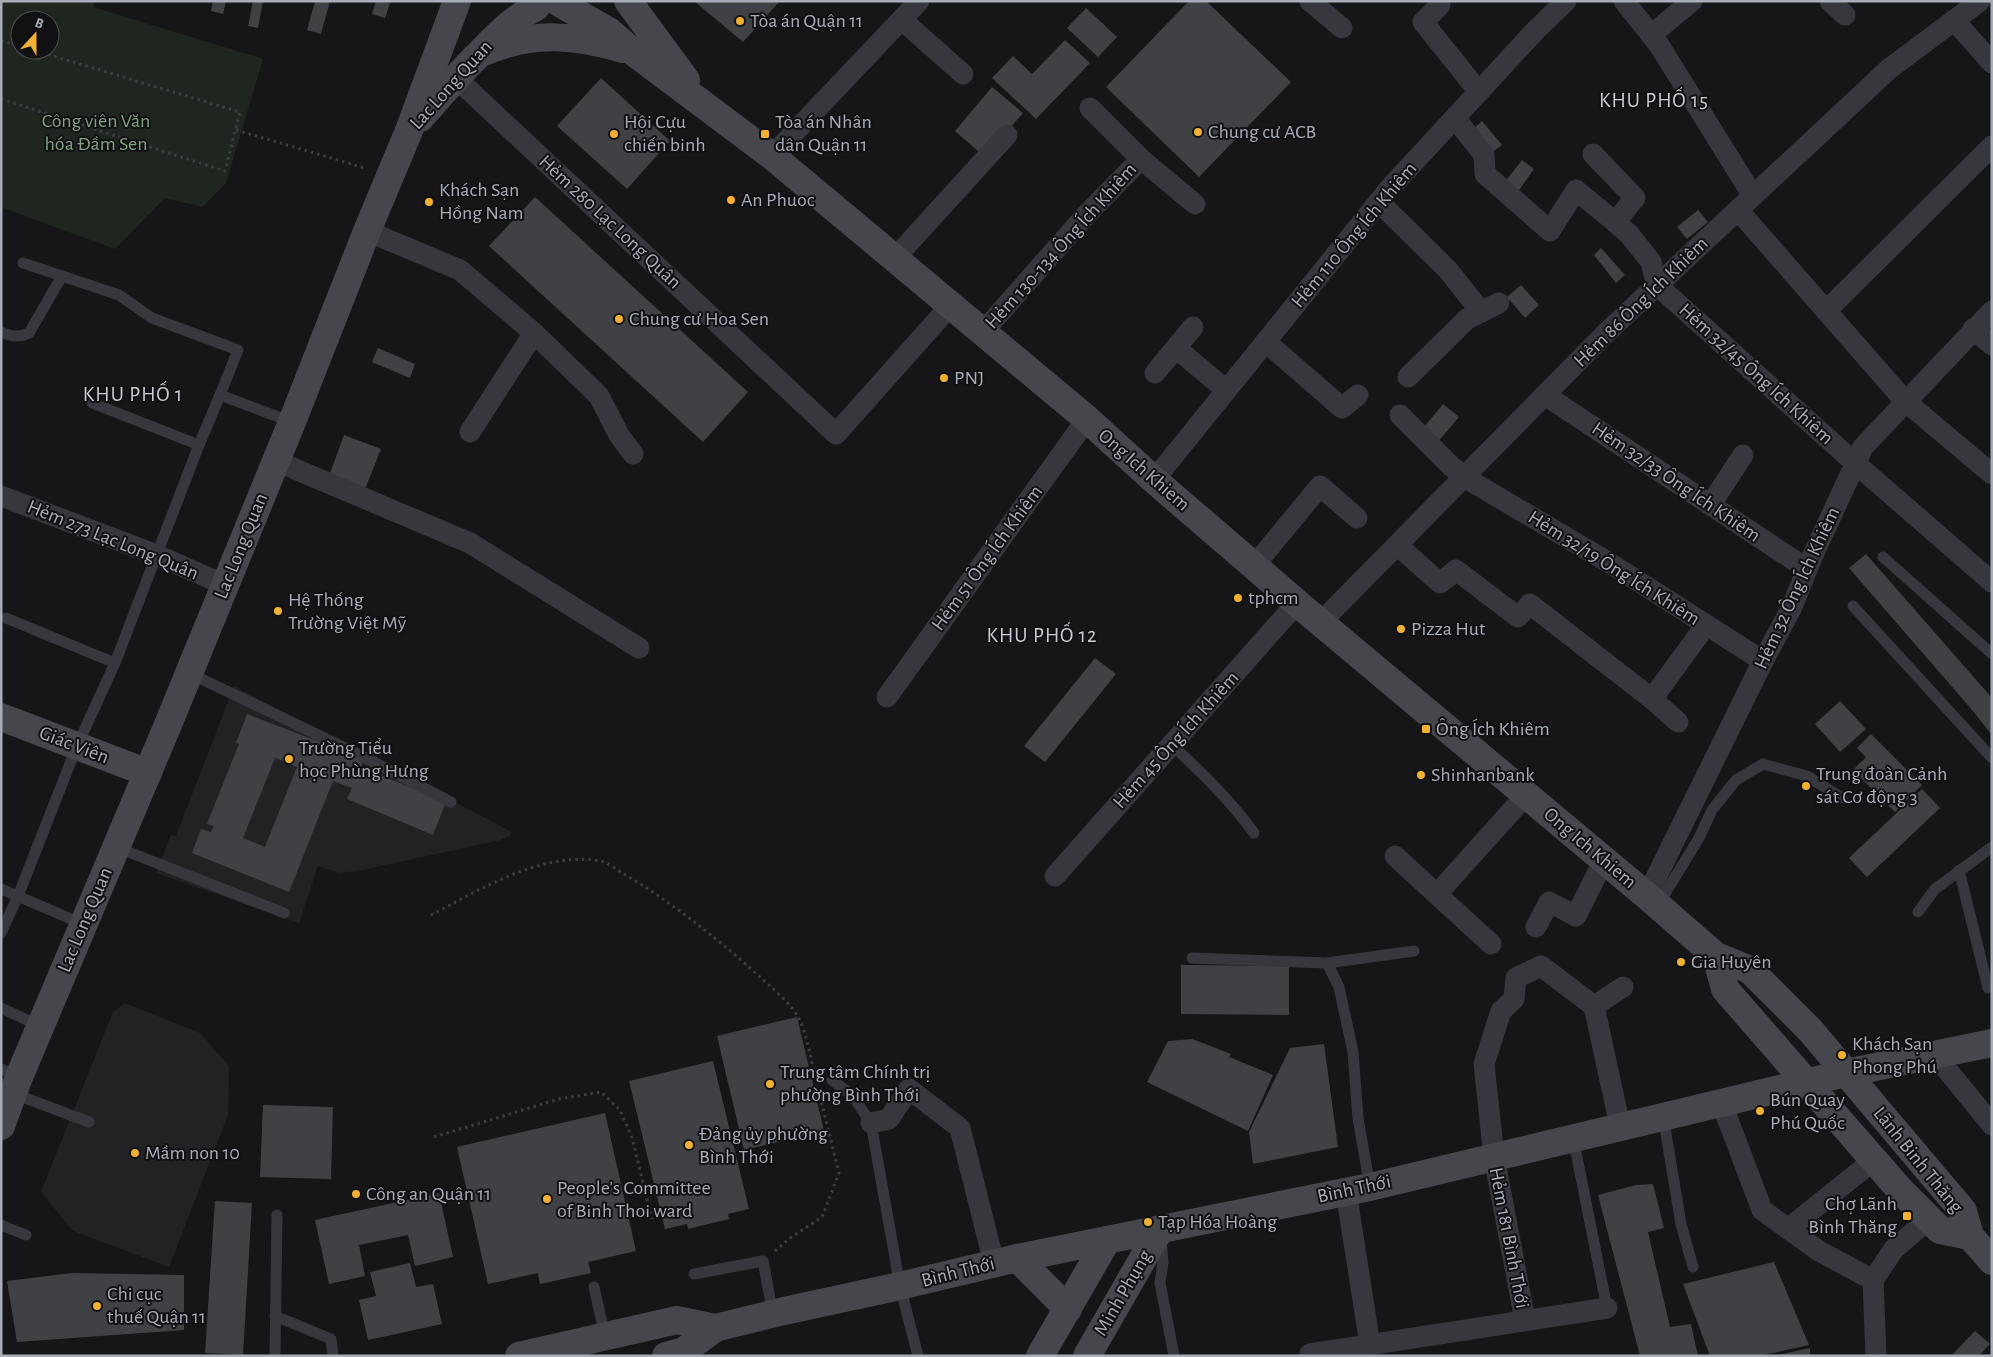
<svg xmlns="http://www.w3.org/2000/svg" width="1993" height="1357" viewBox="0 0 1993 1357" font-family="'Alegreya Sans',sans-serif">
<rect width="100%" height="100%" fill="#161618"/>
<g fill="#222225">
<polygon points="234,686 512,832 511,835 501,840 363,870 340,873 318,866 299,923 156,873 171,835 176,836"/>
<polygon points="125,1003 200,1033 229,1066 228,1115 169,1267 73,1231 41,1192 113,1012"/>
</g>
<path fill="#1e261f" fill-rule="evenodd" d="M1,1H95L93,7L263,59L226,183L202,207L165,198L115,249L1,207ZM20,20H50V50H20Z"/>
<g fill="#404145" fill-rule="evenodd">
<polygon points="213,1 226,1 223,14 211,11"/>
<polygon points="253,1 263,1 258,28 248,26"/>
<polygon points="315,1 330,1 321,34 307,30"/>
<polygon points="376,1 390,3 385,18 372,14"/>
<polygon points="694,1 780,1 743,42"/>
<polygon points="1189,1 1206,1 1291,82 1199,177 1106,87"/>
<polygon points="1086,8 1117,37 1098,57 1067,28"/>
<polygon points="1065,40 1090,63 1036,119 992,78 1013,56 1032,74"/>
<polygon points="601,78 670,141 627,189 557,126"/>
<polygon points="992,87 1023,113 985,157 955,131"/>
<polygon points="1482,121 1502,145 1490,154 1471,131"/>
<polygon points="1522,160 1534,169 1517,193 1504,183"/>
<polygon points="535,197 748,392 703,442 489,246"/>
<polygon points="1698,210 1708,222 1687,239 1677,227"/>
<polygon points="1601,248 1625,275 1616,283 1594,255"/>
<polygon points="1521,285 1539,305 1525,318 1507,297"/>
<polygon points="378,348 415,364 410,378 372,362"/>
<polygon points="1443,404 1459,417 1435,445 1420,432"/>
<polygon points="344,435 381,449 365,489 329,476"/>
<polygon points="1866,554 1992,698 1992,735 1973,711 1849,568"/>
<polygon points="1095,658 1116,674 1045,762 1024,746"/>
<polygon points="1840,701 1866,729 1840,752 1815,724"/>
<path d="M247,714L364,759L361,767L446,802L433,835L347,799L352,788L333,781L289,892L192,853L201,829L211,832L214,826L207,824L239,744L236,743ZM275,758L297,767L265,847L243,838Z"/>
<polygon points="1871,734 1922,785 1895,812 1853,770 1866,757 1857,748"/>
<polygon points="1922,789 1940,808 1867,877 1849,858"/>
<polygon points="1181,965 1289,966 1289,1015 1181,1014"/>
<polygon points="797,1017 824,1131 744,1150 717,1036"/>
<polygon points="1192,1039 1231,1054 1229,1057 1273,1075 1248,1131 1147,1082 1168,1041"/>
<polygon points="1324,1044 1338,1147 1253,1164 1249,1132 1290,1048"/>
<polygon points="713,1061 749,1209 728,1214 729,1219 688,1229 687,1224 665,1229 629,1081"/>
<polygon points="263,1105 333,1107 331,1179 260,1177"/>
<polygon points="605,1113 636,1251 588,1262 591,1273 540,1284 538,1273 488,1284 457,1147"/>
<polygon points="1653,1184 1664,1228 1648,1232 1670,1327 1691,1324 1698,1356 1640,1356 1598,1195 1636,1185"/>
<polygon points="439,1193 453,1257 415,1266 408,1235 359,1245 365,1276 329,1284 315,1220"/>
<polygon points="215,1201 252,1203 243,1355 205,1353"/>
<polygon points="1774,1262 1809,1345 1759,1356 1710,1356 1683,1284"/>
<polygon points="410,1263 416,1287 433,1284 442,1324 368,1340 359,1300 376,1296 370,1272"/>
<polygon points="72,1273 184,1275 184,1330 17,1342 7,1281"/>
<polygon points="1975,1331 1990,1344 1979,1356 1951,1356"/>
<polygon points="1810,1348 1810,1356 1778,1356 1778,1355"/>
</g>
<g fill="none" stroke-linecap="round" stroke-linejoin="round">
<g stroke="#3d3f44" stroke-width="3" stroke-dasharray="2.5 4" stroke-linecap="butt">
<polyline points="1,41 20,46"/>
<polyline points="1,99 225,171 240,112 33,50"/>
<polyline points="236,130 365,168"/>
<path d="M431,915C481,889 542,851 601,861C609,863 617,870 624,874C673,903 718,939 760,977C773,989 787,1000 797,1015C807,1032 810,1057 815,1076"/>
<polyline points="434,1137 559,1099 601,1092 620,1110 632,1138 652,1219"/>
<polyline points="775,1251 790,1238 822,1217 839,1173 819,1092"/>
</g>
<g stroke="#37383d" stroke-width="11">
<polyline points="23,263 119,295 152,318 238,350 220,395 292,422"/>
<path d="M1,332C11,336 19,338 29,333L62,276"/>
<polyline points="92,403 199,445 220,395"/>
<polyline points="1883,557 1992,654"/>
<polyline points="1853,606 1992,758"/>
<polyline points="6,618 115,663"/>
<polyline points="189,673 366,758 451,802"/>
<path d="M1172,745C1202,773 1230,800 1254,833"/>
<polyline points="116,847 284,913"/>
<polyline points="1959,870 1988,988"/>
<polyline points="1,889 83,924"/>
<polyline points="1658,905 1699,838 1712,810 1736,780 1763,764 1807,776 1842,798"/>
<polyline points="1918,912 1935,889 1992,847"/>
<polyline points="1,933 18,896 77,746 115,663 199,445"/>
<polyline points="1192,958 1327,963 1414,951"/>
<polyline points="1327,963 1339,987 1353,1052 1358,1118 1370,1187"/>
<polyline points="1,1008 40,1026"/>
<polyline points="1,1069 19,1077"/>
<polyline points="832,1080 852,1095 871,1123 900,1286 918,1356"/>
<polyline points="12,1093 89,1122"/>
<polyline points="1663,1116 1681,1224 1693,1267"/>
<polyline points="1573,1137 1607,1308"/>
<polyline points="1,1225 26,1235"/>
<polyline points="1161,1239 1163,1262 1160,1283 1174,1356"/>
<polyline points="694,1274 763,1261 773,1314"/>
<polyline points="594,1287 605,1336"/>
<polyline points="275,1316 331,1339 333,1356"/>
<polyline points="275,1356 277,1215"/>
</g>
<g stroke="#37383d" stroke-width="21">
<polyline points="1310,1 1342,28"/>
<polyline points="1624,1 1659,45 1753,196"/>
<polyline points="1830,1 1845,15"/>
<polyline points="1440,5 1423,22 1479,92"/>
<polyline points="902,20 963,74"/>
<polyline points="1954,20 1992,63"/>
<polyline points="1651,35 1692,1"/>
<polyline points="455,77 836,434 950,306"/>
<polyline points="1090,108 1141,159 1195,204"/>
<polyline points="1455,118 1484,155 1485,174 1550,231 1576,190 1615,222"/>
<polyline points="1593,154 1635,198 1615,222 1629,234 1651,262 1657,285 1855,463 1992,582"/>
<polyline points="772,156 919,1"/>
<polyline points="1379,202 1448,270 1481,312"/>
<polyline points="1738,210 1905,401 1992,474"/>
<polyline points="367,231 460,270 534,333 599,396 619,435 633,454"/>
<polyline points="894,259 1007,135"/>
<polyline points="1826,311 1992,146"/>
<polyline points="1973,329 1992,345"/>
<polyline points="982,333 1087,214 1141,159"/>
<polyline points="1266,342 1342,408 1358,395"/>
<polyline points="1176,348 1226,390"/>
<polyline points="1155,373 1193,327"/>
<polyline points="1408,377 1467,319 1499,303"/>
<polyline points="1545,395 1807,569"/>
<polyline points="1400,415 1451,466 1464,477 1608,562 1763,661"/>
<polyline points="470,432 534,333"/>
<polyline points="276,461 470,543 639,648"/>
<polyline points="1154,480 1389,189 1536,30 1566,1"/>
<polyline points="1,496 157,555 225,585"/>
<polyline points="1711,504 1743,455"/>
<polyline points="1397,545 1440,583 1456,570 1518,617 1530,604 1652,699 1678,722"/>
<polyline points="1254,566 1320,486 1357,518"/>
<polyline points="1320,623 1606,333 1889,69 1980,1"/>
<polyline points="887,697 1087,419"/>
<polyline points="1652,699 1706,625"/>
<polyline points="1395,856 1491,944"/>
<polyline points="1055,876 1297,603"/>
<polyline points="1437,894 1526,795"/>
<polyline points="1647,896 1763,661 1791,609 1813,555 1863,447 1992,311"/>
<polyline points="1536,927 1549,902 1576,916 1604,860"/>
<polyline points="1594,1006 1620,1126"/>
<polyline points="1935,1055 1992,1125"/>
<polyline points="1722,1104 1762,1210 1819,1251 1873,1280"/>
<polyline points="871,1123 889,1119 909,1089 960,1128 994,1263"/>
<polyline points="1346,1191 1370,1345"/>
<polyline points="1788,1229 1874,1160"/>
<polyline points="1873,1280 1894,1249 1929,1219"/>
<polyline points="1873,1280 1876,1356"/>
<polyline points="1525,1320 1494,1157 1484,1064 1501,1011 1514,999 1516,978 1541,966 1594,1006 1623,987"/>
<polyline points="1310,1354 1607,1308"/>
</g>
<g stroke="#45474d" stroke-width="28">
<polyline points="628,1 686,80"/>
<polyline points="558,2 610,32 632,51 772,156 1087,419 1154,480 1297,603 1647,896 1716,956 1750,970 1810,1030 1963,1211 1970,1236 1992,1261"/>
<path d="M484,52C533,31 573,35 623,49"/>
<path d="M420,118C439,97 457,76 477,56C497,36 511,20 536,7"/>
<polyline points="1,717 148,773"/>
<polyline points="1716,956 1725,989 1901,1191 1940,1230 1970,1236"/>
<polyline points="1,1126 19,1077 167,727 292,422 367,231 408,133 457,1"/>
<polyline points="1017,1258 1068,1309"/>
<polyline points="519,1356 677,1320 715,1328"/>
<polyline points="666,1356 684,1351 715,1328 784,1311 900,1286 1017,1258 1370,1187 1846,1073 1992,1043"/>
<polyline points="1040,1356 1107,1240"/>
<polyline points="1087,1356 1160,1229"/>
</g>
</g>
<g fill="#f2b134" stroke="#111113" stroke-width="2">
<circle cx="740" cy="21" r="5"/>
<circle cx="1198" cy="132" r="5"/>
<circle cx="614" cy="134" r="5"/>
<rect x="760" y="129" width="10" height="10" rx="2.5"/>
<circle cx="731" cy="200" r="5"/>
<circle cx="429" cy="202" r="5"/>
<circle cx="619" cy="319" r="5"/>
<circle cx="944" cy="378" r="5"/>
<circle cx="1238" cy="598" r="5"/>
<circle cx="278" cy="611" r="5"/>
<circle cx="1401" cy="629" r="5"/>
<rect x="1421" y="724" width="10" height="10" rx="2.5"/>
<circle cx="289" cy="759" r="5"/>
<circle cx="1421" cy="775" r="5"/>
<circle cx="1806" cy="786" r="5"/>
<circle cx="1681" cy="962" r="5"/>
<circle cx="1842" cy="1055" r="5"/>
<circle cx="770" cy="1084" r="5"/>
<circle cx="1760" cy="1111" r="5"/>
<circle cx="689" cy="1145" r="5"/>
<circle cx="135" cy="1153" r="5"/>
<circle cx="356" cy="1194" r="5"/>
<circle cx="547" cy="1199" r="5"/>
<rect x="1902" y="1211" width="10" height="10" rx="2.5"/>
<circle cx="1148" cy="1222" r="5"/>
<circle cx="97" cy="1306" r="5"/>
</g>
<g text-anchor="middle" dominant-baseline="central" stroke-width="4" stroke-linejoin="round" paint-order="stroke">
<g font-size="20" fill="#a8adb8" stroke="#111113" text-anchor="start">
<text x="750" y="21">Tòa án Quận 11</text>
<text x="624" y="122">Hội Cựu<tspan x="624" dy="23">chiến binh</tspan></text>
<text x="775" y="122">Tòa án Nhân<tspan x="775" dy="23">dân Quận 11</tspan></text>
<text x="1208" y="132">Chung cư ACB</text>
<text x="439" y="190">Khách Sạn<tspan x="439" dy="23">Hồng Nam</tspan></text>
<text x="741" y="200">An Phuoc</text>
<text x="629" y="319">Chung cư Hoa Sen</text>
<text x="954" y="378">PNJ</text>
<text x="1248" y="598">tphcm</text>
<text x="288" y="600">Hệ Thống<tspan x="288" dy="23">Trường Việt Mỹ</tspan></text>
<text x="1411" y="629">Pizza Hut</text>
<text x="1436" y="729">Ông Ích Khiêm</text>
<text x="299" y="748">Trường Tiểu<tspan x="299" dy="23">học Phùng Hưng</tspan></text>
<text x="1816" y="774">Trung đoàn Cảnh<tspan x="1816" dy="23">sát Cơ động 3</tspan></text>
<text x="1431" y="775">Shinhanbank</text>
<text x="1691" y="962">Gia Huyên</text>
<text x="1852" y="1044">Khách Sạn<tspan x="1852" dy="23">Phong Phú</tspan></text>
<text x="780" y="1072">Trung tâm Chính trị<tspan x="780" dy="23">phường Bình Thới</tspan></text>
<text x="1770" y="1100">Bún Quay<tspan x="1770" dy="23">Phú Quốc</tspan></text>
<text x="699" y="1134">Đảng ủy phường<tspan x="699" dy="23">Bình Thới</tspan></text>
<text x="145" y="1153">Mầm non 10</text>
<text x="557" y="1188">People's Committee<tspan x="557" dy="23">of Binh Thoi ward</tspan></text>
<text x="366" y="1194">Công an Quận 11</text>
<text x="1897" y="1204" text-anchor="end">Chợ Lãnh<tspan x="1897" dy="23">Bình Thăng</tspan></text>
<text x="1158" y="1222">Tạp Hóa Hoàng</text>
<text x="107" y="1294">Chi cục<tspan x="107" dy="23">thuế Quận 11</tspan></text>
</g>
<g font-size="20" fill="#a8adb8" stroke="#111113">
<text transform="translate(451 85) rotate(-48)">Lac Long Quan</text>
<text transform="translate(610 222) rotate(43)">Hẻm 280 Lạc Long Quân</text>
<text transform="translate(1354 235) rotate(-50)">Hẻm 110 Ông Ích Khiêm</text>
<text transform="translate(1061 246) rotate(-48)">Hẻm 130-134 Ông Ích Khiêm</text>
<text transform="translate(1641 302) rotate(-44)">Hẻm 86 Ông Ích Khiêm</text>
<text transform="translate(1756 374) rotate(42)">Hẻm 32/45 Ông Ích Khiêm</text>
<text transform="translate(1144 470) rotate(41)">Ong Ich Khiem</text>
<text transform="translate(1676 482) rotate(34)">Hẻm 32/33 Ông Ích Khiêm</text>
<text transform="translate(113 540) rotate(22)">Hẻm 273 Lạc Long Quân</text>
<text transform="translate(241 546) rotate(-68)">Lac Long Quan</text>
<text transform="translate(987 558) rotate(-54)">Hẻm 51 Ông Ích Khiêm</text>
<text transform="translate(1614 568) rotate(32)">Hẻm 32/19 Ông Ích Khiêm</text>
<text transform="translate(1797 588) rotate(-65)">Hẻm 32 Ông Ích Khiêm</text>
<text transform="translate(1176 740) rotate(-48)">Hẻm 45 Ông Ích Khiêm</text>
<text transform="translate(74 745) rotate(21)">Giác Viên</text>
<text transform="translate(1590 848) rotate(40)">Ong Ich Khiem</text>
<text transform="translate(85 920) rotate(-67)">Lac Long Quan</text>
<text transform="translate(1918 1160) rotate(51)">Lãnh Binh Thăng</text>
<text transform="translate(1354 1189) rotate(-12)">Bình Thới</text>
<text transform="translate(1509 1238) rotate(79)">Hẻm 181 Bình Thới</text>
<text transform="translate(958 1272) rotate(-14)">Bình Thới</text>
<text transform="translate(1123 1293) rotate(-60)">Minh Phụng</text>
</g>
<g font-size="20" fill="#7fa381" stroke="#111113">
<text x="96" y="121">Công viên Văn<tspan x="96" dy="23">hóa Đầm Sen</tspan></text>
</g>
<g font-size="21" letter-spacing="1" fill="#c9ccd4" stroke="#111113">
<text x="1654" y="100">KHU PHỐ 15</text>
<text x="133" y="394">KHU PHỐ 1</text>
<text x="1042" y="635">KHU PHỐ 12</text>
</g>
</g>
<rect width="1993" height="1357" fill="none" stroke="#a8adb8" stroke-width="5"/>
<g transform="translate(35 35) rotate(21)"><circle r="24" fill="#111113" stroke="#4d4f55"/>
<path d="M0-4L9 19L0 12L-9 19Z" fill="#f2b134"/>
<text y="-8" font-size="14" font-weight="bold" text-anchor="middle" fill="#a8adb8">B</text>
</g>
</svg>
